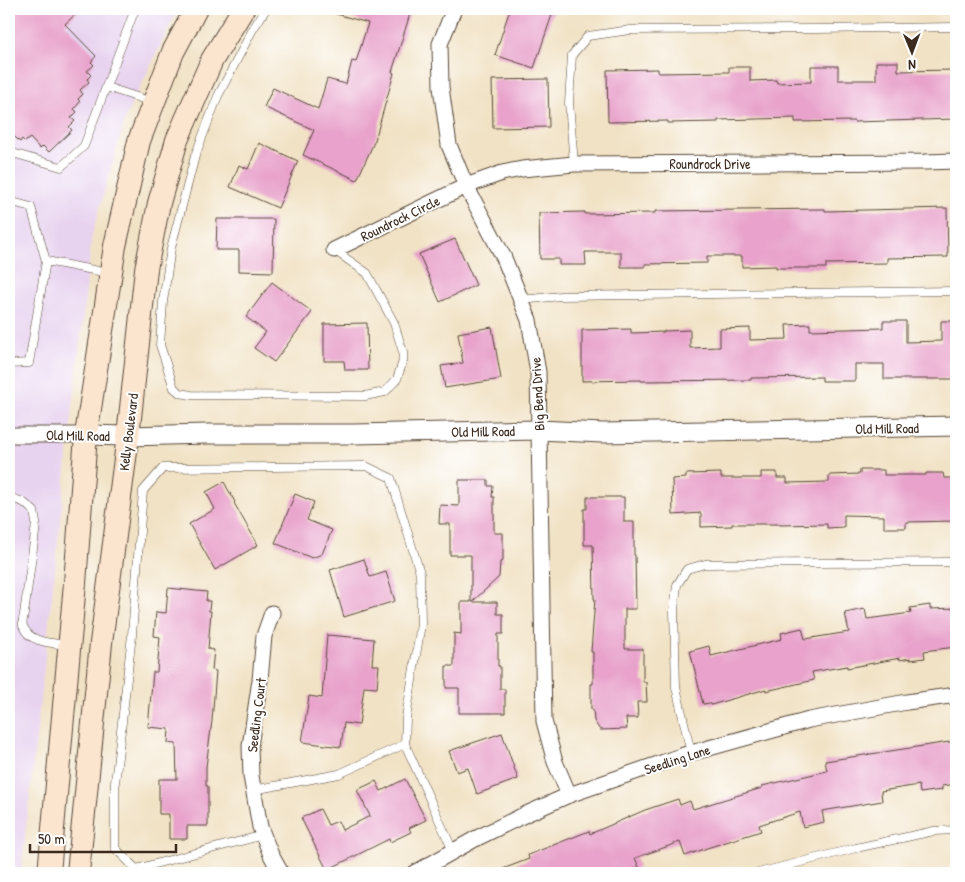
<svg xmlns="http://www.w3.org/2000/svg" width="965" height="882" viewBox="0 0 965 882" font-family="'Patrick Hand',sans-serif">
<rect width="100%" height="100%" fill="#fff"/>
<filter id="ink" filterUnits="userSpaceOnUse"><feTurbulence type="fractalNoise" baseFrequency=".02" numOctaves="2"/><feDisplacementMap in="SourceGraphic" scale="10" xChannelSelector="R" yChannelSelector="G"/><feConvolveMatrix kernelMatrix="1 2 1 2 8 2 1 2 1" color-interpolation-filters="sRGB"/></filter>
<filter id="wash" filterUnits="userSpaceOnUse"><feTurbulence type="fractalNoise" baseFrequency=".0096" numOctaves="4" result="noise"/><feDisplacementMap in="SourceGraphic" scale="20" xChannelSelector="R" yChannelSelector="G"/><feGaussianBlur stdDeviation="1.12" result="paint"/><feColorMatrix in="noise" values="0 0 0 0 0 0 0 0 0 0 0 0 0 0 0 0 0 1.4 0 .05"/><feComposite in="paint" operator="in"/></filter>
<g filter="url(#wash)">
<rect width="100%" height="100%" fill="#f1e2c5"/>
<polygon fill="#e7d2ef" points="9,9 178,9 126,116 92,235 21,873 9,873"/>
<g id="blocks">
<g fill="#e8a2cb">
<polygon points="9,9 81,9 65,24 96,56 91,62 94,65 87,71 91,75 87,79 89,82 80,90 83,94 78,99 80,102 74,109 77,112 71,118 75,121 69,127 72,130 49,152 43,146 40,149 30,138 25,142 22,139 20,142 9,131"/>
<polygon points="333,9 393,9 410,14 392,72 394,73 375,140 357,180 303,155 314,130 264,107 273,88 318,109 327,79 346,84 352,61 356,62 368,23 333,13"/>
<polygon points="510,9 554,9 534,68 495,55"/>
<polygon points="876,62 898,62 898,71 956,70 956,119 854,122 854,121 795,122 795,118 718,120 718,122 668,123 668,121 608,122 607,70 658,69 658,73 729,72 729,67 750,67 750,81 776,80 777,83 811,82 811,66 838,66 838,80 876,80"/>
<polygon points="548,79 549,127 493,128 492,80"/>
<polygon points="259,143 298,161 278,208 230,187 239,165 248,169"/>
<polygon points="947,208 948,257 887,258 887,263 826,264 826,268 776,268 776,266 742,267 742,256 707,256 707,263 645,264 645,267 621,267 621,252 585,252 586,265 559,265 559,259 540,259 539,213 585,212 585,214 655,213 655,211 825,209 825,211"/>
<polygon points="217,219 274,219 273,272 239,271 239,250 216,250"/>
<polygon points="455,239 476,285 440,302 419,254"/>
<polygon points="272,282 312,312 274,362 254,348 266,332 246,317"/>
<polygon points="883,321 906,321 906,342 941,341 941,321 956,321 956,379 884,379 884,364 855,364 855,381 822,381 822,377 751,378 751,380 641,381 641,380 582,381 582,330 631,329 631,333 664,332 664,331 690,330 690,348 720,347 720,329 750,328 750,340 787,339 786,325 810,324 810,330 883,328"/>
<polygon points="367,323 368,370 345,370 344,361 324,361 324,324"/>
<polygon points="492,327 501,379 445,388 441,366 463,363 458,333"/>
<polygon points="860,470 884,470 884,475 926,475 926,473 943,473 944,478 956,478 956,521 906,522 906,528 884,528 884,516 844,515 844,527 827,528 827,524 780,525 780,524 732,524 732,526 701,527 701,513 673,515 672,479 686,478 686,474 721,473 721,478 761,478 761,472 777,472 777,478 787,478 787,483 829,482 829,475 860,474"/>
<polygon points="459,480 488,480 488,486 493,486 492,497 494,497 494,533 503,533 503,561 500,562 499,577 472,602 497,602 497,614 503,614 503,634 498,634 498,666 500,666 500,689 505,689 505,713 459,713 459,688 446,688 446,666 454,666 454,633 461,634 461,602 471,602 471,555 450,555 450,524 439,524 440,505 459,506"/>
<polygon points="224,482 235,502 234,503 258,545 215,570 189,524 215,509 206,492"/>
<polygon points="295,494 314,502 307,520 332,530 322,554 312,558 275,543"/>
<polygon points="587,497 624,497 624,522 634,522 634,555 635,555 636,609 625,609 625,649 643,649 643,682 646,682 647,702 637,702 638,718 626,718 627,729 600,730 594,721 593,709 591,709 591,684 593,684 593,652 591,652 595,599 594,599 593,545 584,545 584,509 587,509"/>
<polygon points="364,559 370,577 386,572 395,601 344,617 330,570"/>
<polygon points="168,588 207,592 206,601 210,601 209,611 211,611 208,649 214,650 212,670 216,671 212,721 206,767 206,786 208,786 208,826 187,826 187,839 169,839 169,814 159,814 159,779 177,779 176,744 168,743 169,729 148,727 153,672 157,672 160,637 154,636 156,612 166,613"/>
<polygon points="930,605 930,609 956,608 956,647 924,651 925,658 910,660 910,658 900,660 900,658 847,668 847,666 812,672 814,680 766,691 766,689 711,705 710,703 703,704 690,651 709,646 711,656 782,639 781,633 802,628 805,639 849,632 845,613 865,609 867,619 911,613 910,608"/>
<polygon points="327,635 374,639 372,665 379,665 377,688 364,687 359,725 344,723 341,747 302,742 309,696 322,698"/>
<polygon points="502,733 518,779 477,794 468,768 457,772 449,751"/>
<polygon points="956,741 956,784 942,786 942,790 920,793 919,785 881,791 882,801 822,811 824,822 803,827 800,812 759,825 761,831 707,848 685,856 680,842 635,858 639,867 625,873 495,873 495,872 529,859 528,855 589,831 590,834 645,810 678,799 680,805 690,801 693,809 762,788 762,786 827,771 825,761"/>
<polygon points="405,779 426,820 409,828 411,832 390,842 389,839 327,870 301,818 320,809 328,825 338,821 342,830 370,816 357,790 376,781 381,791"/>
</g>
</g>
</g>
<g filter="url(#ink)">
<use href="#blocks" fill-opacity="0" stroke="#564637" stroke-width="1"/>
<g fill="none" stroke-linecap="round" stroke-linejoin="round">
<g stroke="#564637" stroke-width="9">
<g id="service">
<polyline points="266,9 253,29 218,96 195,156 171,248 163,302 160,345 174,388 180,393 191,395 365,396 385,392 397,379 403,361 403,352 394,323 367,273 334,250"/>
<polyline points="106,87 152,102"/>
<polyline points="9,152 61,167 84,146 135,9"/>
<polyline points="574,164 569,103 572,55 588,36 630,30 816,29 956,27"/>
<polyline points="9,201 31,207 46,261"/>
<polyline points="521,300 561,296 956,291"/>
<polyline points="9,364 29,363 46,261 109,273"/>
<path d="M9,497L23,502L34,511L36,523L34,541L24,614C23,618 22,623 23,626C29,643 52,643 67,645"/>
<polyline points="691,753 676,687 674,610 677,585 687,569 705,564 956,562"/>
<polyline points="253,790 339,774 405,744"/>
<polyline points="263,835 136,869 115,848 115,783 132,635 143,491 163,468 366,466 391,478 420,573 421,624 406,718 405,744 453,851"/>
<polyline points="758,873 856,848 934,831 956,830"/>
</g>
</g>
<g stroke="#564637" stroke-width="17">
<g id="minor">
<polyline points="454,9 440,44 441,87 449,145 466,186 504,258 529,320 538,372 544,721 555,762 569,795"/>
<polyline points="334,250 466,186 502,173 522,169 574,164 925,162 956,161"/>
<polyline points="9,435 86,435"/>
<polyline points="272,613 264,636 260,680 250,746 251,776 260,827 271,855 281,873"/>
<polyline points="415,873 475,839 524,815 569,795 684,755 809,720 907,702 956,695"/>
</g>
</g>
<g stroke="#564637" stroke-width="21">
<polyline id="tertiary" points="86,435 128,436 207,434 354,434 539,430 602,433 956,426"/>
</g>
<g stroke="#564637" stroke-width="24">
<g id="secondary">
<polyline points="49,873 75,583 86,435 115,246 139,141 173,52 196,9"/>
<polyline points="78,873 101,643 128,436 146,269 159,203 177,140 212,60 243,9"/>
</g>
</g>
<use href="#service" stroke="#fff" stroke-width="8"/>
<use href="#minor" stroke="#fff" stroke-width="15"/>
<use href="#tertiary" stroke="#fff" stroke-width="19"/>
<use href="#secondary" stroke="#fce5cf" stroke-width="22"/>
</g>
</g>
<g text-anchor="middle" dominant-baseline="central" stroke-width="4" stroke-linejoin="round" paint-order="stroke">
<g font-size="14" fill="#3b2a1e" stroke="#fff">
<text x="710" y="163">Roundrock Drive</text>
<text transform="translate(400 218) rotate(-26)">Roundrock Circle</text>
<text transform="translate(537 394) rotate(-93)">Big Bend Drive</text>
<text transform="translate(887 428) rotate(-1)">Old Mill Road</text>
<text transform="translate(483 431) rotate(-1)">Old Mill Road</text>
<text transform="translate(128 432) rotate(-83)">Kelly Boulevard</text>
<text transform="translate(78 435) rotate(1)">Old Mill Road</text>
<text transform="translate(256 715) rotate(-83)">Seedling Court</text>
<text transform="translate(677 759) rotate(-18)">Seedling Lane</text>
</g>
</g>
<rect width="965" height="882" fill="none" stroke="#fff" stroke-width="30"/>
<g transform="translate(912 52) rotate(179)" stroke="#ffffff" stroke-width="4" paint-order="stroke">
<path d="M0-4L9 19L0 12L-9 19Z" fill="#3b2a1e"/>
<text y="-8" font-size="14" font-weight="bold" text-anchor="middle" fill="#3b2a1e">N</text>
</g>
<path d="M30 844v8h146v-8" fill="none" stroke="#3b2a1e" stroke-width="2.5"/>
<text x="38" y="844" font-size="15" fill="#3b2a1e" stroke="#ffffff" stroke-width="4" paint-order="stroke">50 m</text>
</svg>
